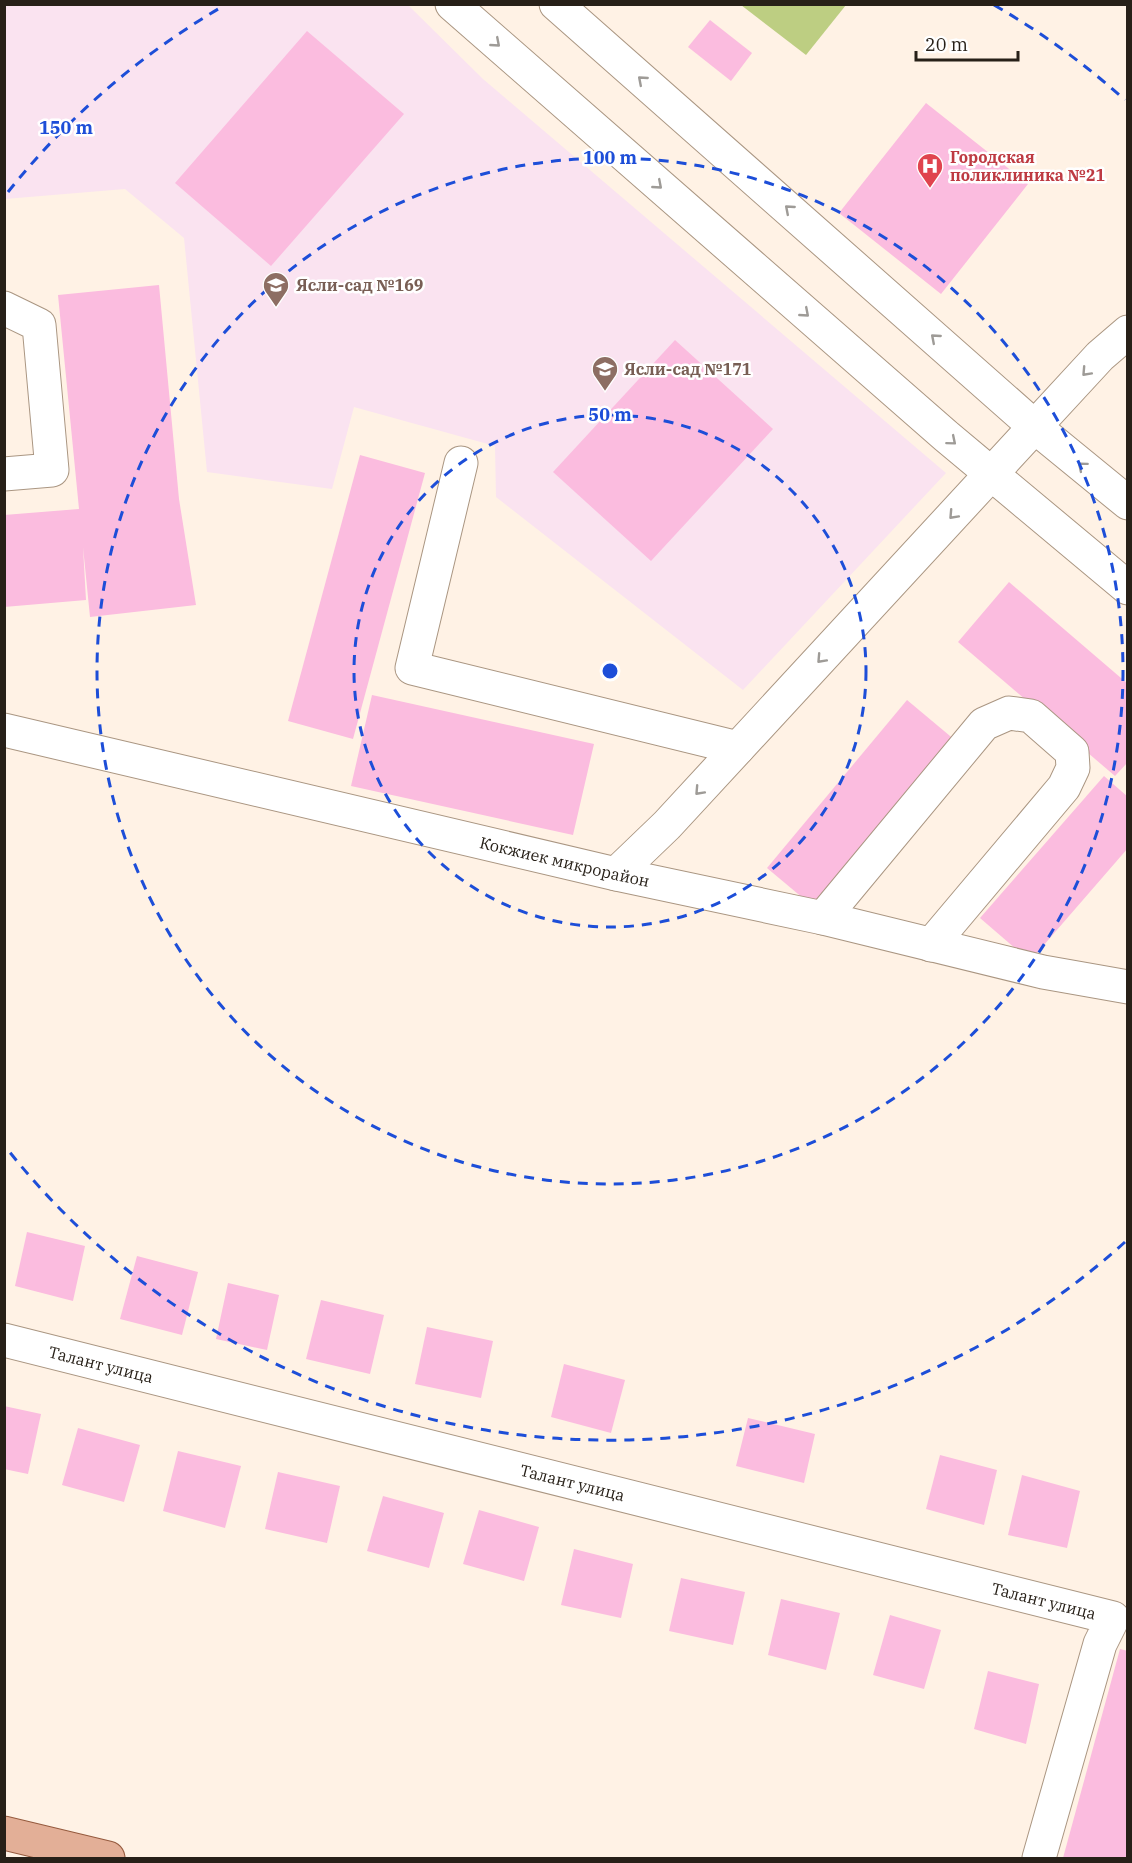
<svg xmlns="http://www.w3.org/2000/svg" width="1132" height="1863" viewBox="0 0 1132 1863" font-family="'IBM Plex Serif',serif">
<rect width="100%" height="100%" fill="#fff2e5"/>
<polygon fill="#fae3f0" points="5,5 408,5 483,79 946,473 743,690 496,497 495,446 354,407 332,489 207,472 184,238 125,189 5,199"/>
<polygon fill="#bdce82" points="741,5 846,5 806,55"/>
<g fill="#fbbcdf">
<polygon points="710,20 752,53 731,81 688,47"/>
<polygon points="307,31 404,114 271,266 175,183"/>
<polygon points="926,103 1028,184 941,294 839,213"/>
<polygon points="159,285 179,499 196,605 90,617 83,547 86,600 4,607 4,515 79,509 58,295"/>
<polygon points="675,340 773,429 651,561 553,472"/>
<polygon points="360,455 425,473 353,739 288,721"/>
<polygon points="1009,582 1128,684 1128,762 1115,776 958,642"/>
<polygon points="372,695 594,744 573,835 351,786"/>
<polygon points="907,700 956,741 816,909 767,868"/>
<polygon points="1104,776 1128,797 1128,848 1030,961 980,918"/>
<polygon points="27,1232 85,1246 73,1301 15,1286"/>
<polygon points="137,1256 198,1272 182,1335 120,1319"/>
<polygon points="228,1283 279,1295 267,1350 216,1339"/>
<polygon points="321,1300 384,1315 370,1374 306,1359"/>
<polygon points="427,1327 493,1341 481,1398 415,1384"/>
<polygon points="564,1364 625,1380 611,1433 551,1417"/>
<polygon points="4,1406 41,1414 28,1474 4,1469"/>
<polygon points="748,1418 815,1434 804,1483 736,1466"/>
<polygon points="78,1428 140,1445 124,1502 62,1485"/>
<polygon points="178,1451 241,1466 225,1528 163,1511"/>
<polygon points="940,1455 997,1470 984,1525 926,1509"/>
<polygon points="278,1472 340,1486 327,1543 265,1529"/>
<polygon points="1022,1475 1080,1491 1067,1548 1008,1535"/>
<polygon points="383,1496 444,1513 429,1568 367,1551"/>
<polygon points="479,1510 539,1527 524,1581 463,1564"/>
<polygon points="574,1549 633,1564 621,1618 561,1605"/>
<polygon points="681,1578 745,1592 733,1645 669,1631"/>
<polygon points="781,1599 840,1613 826,1670 768,1655"/>
<polygon points="890,1615 941,1630 924,1689 873,1675"/>
<polygon points="1120,1649 1128,1651 1128,1858 1063,1858"/>
<polygon points="988,1671 1039,1684 1026,1744 974,1729"/>
</g>
<g fill="none" stroke-linecap="round" stroke-linejoin="round">
<g stroke="#aa9682" stroke-width="35">
<g id="minor">
<polyline points="452,4 946,436 1128,588"/>
<polyline points="556,4 1035,427 1128,503"/>
<polyline points="4,308 39,325 52,470 4,474"/>
<polyline points="461,463 412,668 738,748"/>
<path id="s1" d="M4,730L616,874L823,918L1043,972L1128,987"/>
<polyline points="616,874 667,825 1100,356 1128,332"/>
<polyline points="823,918 984,724 1009,713 1031,716 1072,752 1073,768 1064,787 931,945"/>
<path id="s2" d="M4,1340L1113,1618L1100,1644L1039,1858"/>
</g>
</g>
<g stroke="#955a3e" stroke-width="35">
<polyline id="major" points="4,1833 108,1858"/>
</g>
<use href="#minor" stroke="#fff" stroke-width="33"/>
<use href="#major" stroke="#e3af97" stroke-width="33"/>
</g>
<defs><path id="oneway-chevron" d="M-2-3.5L2.5 0L-2 3.5" fill="none" stroke-width="1.6" stroke-linecap="round" stroke-linejoin="round" transform="scale(1.5)"/></defs>
<g stroke="#9e9b97">
<use href="#oneway-chevron" transform="translate(496 43) rotate(41)"/>
<use href="#oneway-chevron" transform="translate(642 80) rotate(-139)"/>
<use href="#oneway-chevron" transform="translate(658 185) rotate(41)"/>
<use href="#oneway-chevron" transform="translate(789 209) rotate(-139)"/>
<use href="#oneway-chevron" transform="translate(805 313) rotate(41)"/>
<use href="#oneway-chevron" transform="translate(935 338) rotate(-139)"/>
<use href="#oneway-chevron" transform="translate(1086 372) rotate(133)"/>
<use href="#oneway-chevron" transform="translate(952 441) rotate(40)"/>
<use href="#oneway-chevron" transform="translate(1082 466) rotate(-140)"/>
<use href="#oneway-chevron" transform="translate(953 515) rotate(133)"/>
<use href="#oneway-chevron" transform="translate(821 659) rotate(133)"/>
<use href="#oneway-chevron" transform="translate(699 791) rotate(133)"/>
</g>
<g fill="none" stroke="#1d4ed8" stroke-width="3" stroke-dasharray="10 8">
<circle cx="610" cy="671" r="256"/>
<circle cx="610" cy="671" r="513"/>
<path d="M1125 1242A769 769 0 0 1 8 1150M8 192A769 769 0 0 1 225 5M994 5A769 769 0 0 1 1125 100"/>
</g>
<defs>
<g id="hospital-pin" transform="scale(1.35)"><path d="M0 17L-7.5 6A9.5 9.5 0 1 1 7.5 6Z" fill="#e0444e" stroke="#fff"/><path d="M-5-5h3v3.5h4V-5h3V5h-3V1.5h-4V5h-3Z" fill="#fff"/></g>
<g id="school-pin" transform="scale(1.35)"><path d="M0 17L-7.5 6A9.5 9.5 0 1 1 7.5 6Z" fill="#8d6e63" stroke="#fff"/><path d="M0-5L7-2L0 1L-7-2ZM-4 1L0 2.5L4 1V4Q0 6-4 4Z" fill="#fff"/></g>
</defs>
<g fill-rule="evenodd">
<use href="#hospital-pin" x="930" y="166"/>
<use href="#school-pin" x="276" y="285"/>
<use href="#school-pin" x="605" y="369"/>
</g>
<g text-anchor="middle" dominant-baseline="central" stroke-width="5" stroke-linejoin="round" paint-order="stroke">
<g font-size="16" font-weight="bold" fill="#be3a42" stroke="#fff" text-anchor="start">
<text x="950" y="157">Городская<tspan x="950" dy="18">поликлиника №21</tspan></text>
</g>
<g font-size="16" font-weight="bold" fill="#785e54" stroke="#fff" text-anchor="start">
<text x="296" y="285">Ясли-сад №169</text>
<text x="624" y="369">Ясли-сад №171</text>
</g>
<g font-size="16" fill="#272018" stroke="#fff">
<text stroke="none"><textPath href="#s1" startOffset="576">Кокжиек микрорайон</textPath></text>
<text stroke="none"><textPath href="#s2" startOffset="100">Талант улица</textPath></text>
<text stroke="none"><textPath href="#s2" startOffset="586">Талант улица</textPath></text>
<text stroke="none"><textPath href="#s2" startOffset="1072">Талант улица</textPath></text>
</g>
</g>
<circle cx="610" cy="671" r="9" fill="#1d4ed8" stroke="#fff" stroke-width="3"/>
<g font-size="18" text-anchor="middle" font-weight="bold" fill="#1d4ed8" stroke="#fff" stroke-width="5" stroke-linejoin="round" paint-order="stroke">
<text x="66" y="134">150 m</text>
<text x="610" y="164">100 m</text>
<text x="610" y="421">50 m</text>
</g>
<rect width="1132" height="1863" fill="none" stroke="#272018" stroke-width="12"/>
<path d="M916 51v9h102v-9" fill="none" stroke="#272018" stroke-width="3"/>
<text x="925" y="51" font-size="18" fill="#272018" stroke="#ffffff" stroke-width="4.5" paint-order="stroke">20 m</text>
</svg>
